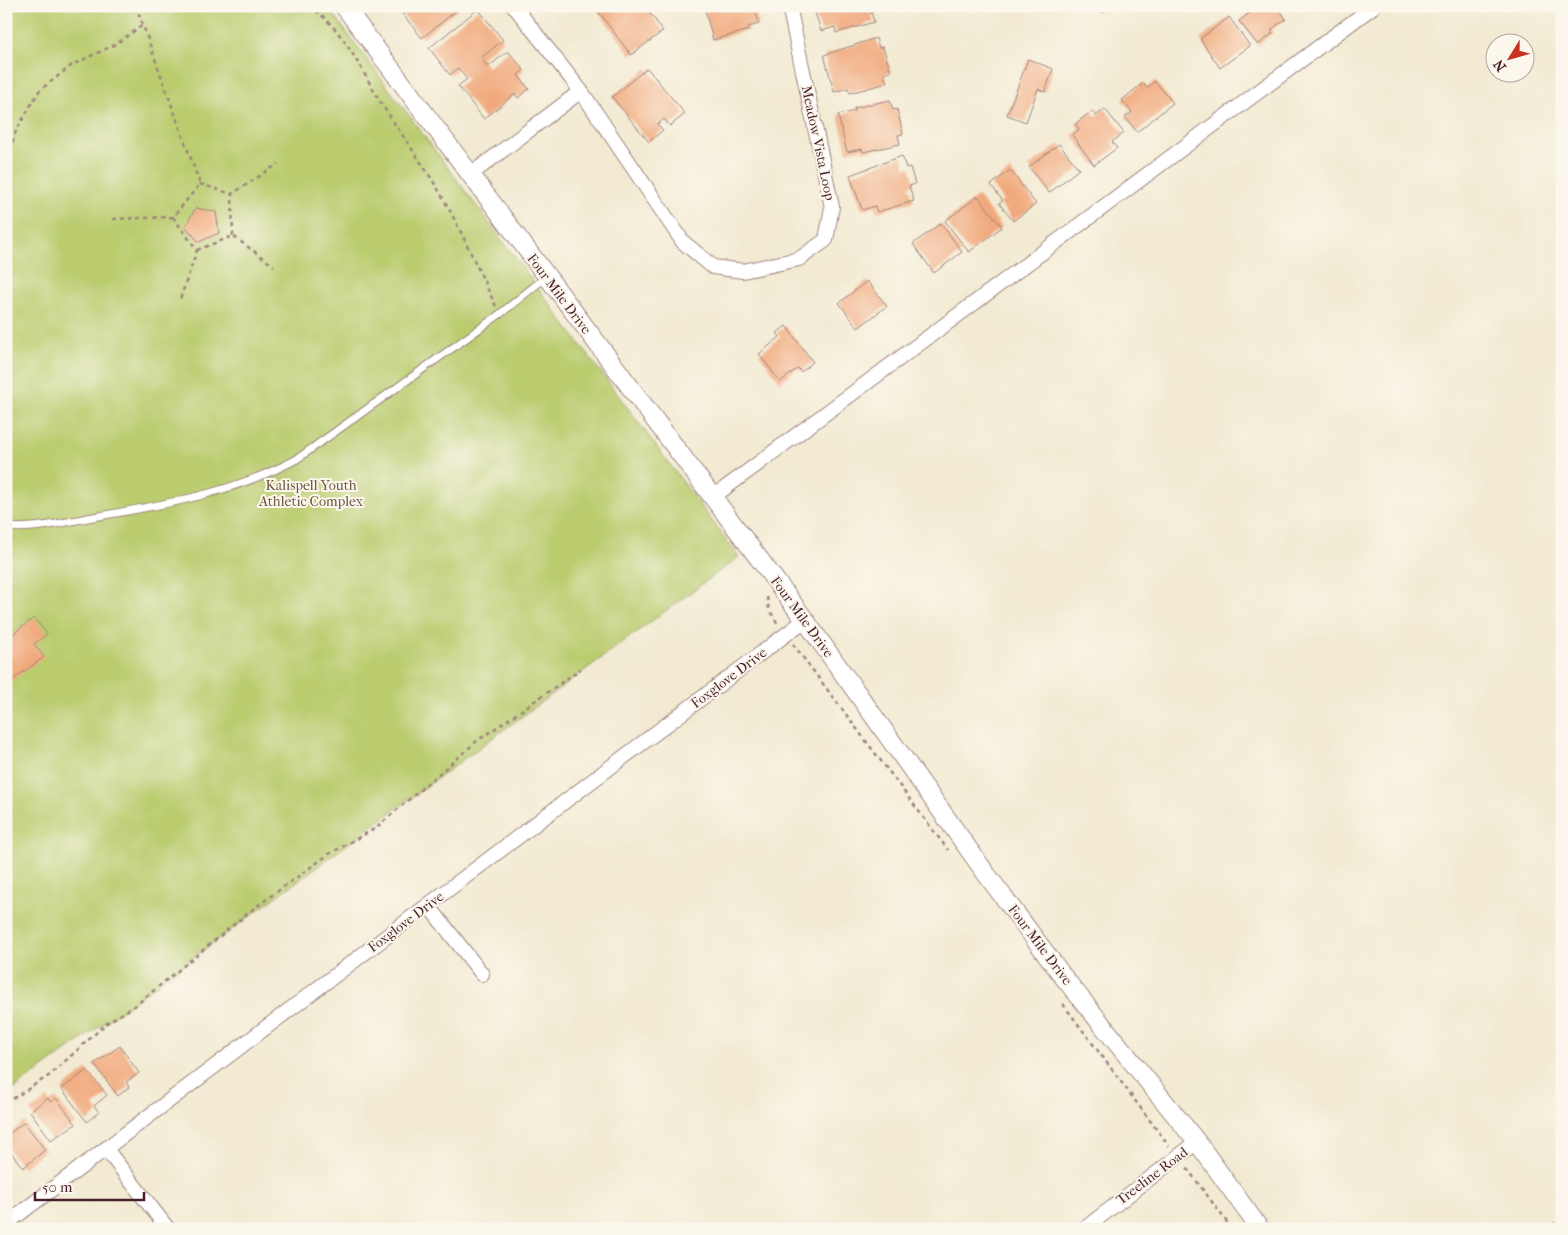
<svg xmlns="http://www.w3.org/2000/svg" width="1568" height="1235" viewBox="0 0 1568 1235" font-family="'IM FELL French Canon',serif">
<rect width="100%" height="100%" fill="#fbf7ec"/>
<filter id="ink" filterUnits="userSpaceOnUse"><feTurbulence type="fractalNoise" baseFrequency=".02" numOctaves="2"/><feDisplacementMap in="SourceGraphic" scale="10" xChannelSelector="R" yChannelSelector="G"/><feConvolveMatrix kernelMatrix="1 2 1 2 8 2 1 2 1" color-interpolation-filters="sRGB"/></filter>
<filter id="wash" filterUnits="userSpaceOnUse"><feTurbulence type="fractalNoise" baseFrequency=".0096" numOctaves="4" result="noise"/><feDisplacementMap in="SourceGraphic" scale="20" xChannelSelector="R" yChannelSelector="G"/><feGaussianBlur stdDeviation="1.12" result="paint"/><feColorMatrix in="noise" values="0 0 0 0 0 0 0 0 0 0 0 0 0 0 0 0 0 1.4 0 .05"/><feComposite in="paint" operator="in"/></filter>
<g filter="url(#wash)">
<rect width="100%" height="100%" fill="#f2ead2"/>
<polygon fill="#bacc6e" stroke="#82764c" points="6,6 327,6 739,557 6,1095"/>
<g id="blocks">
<g fill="#f1aa7e">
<polygon points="405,6 462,6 422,38 400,11"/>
<polygon points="594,6 628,6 629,8 645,6 663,31 631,55"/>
<polygon points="704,6 754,6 759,24 748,27 749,30 713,40"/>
<polygon points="813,6 875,6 876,10 871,12 874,22 836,33 835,27 821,31"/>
<polygon points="1097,6 1112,6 1103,13"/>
<polygon points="1254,6 1277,6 1286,19 1271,30 1273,33 1258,45 1239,21 1256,8"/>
<polygon points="478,9 503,40 481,58 488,67 508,51 524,70 518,75 529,89 518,98 515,94 484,119 458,86 467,79 458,68 450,75 429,48"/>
<polygon points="1229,17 1250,46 1220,68 1200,39"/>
<polygon points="876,38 879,48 883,47 891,72 884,74 887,83 850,93 848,88 834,92 824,55"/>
<polygon points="1028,59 1053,69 1045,92 1038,89 1026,122 1007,115"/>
<polygon points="647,68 685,114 670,126 664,119 657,124 663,130 649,142 612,97"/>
<polygon points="1155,81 1173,103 1137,132 1125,117 1132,112 1122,100 1143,83 1147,88"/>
<polygon points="890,100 893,110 897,109 903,134 898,135 900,144 863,152 862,149 847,152 838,115 855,111 854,108"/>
<polygon points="1105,109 1124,133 1112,142 1117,148 1094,165 1072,135 1079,129 1075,124 1092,111 1096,116"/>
<polygon points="1059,144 1079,169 1049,193 1029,167"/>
<polygon points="902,156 906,168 910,167 915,184 909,186 914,201 877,212 875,206 862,210 850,175"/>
<polygon points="1010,170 1036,204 1013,221 999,203 1003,201 991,185"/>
<polygon points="978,196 1002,227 969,252 945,221"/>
<polygon points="196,208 216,212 219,233 199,242 185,226"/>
<polygon points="941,223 962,252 934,273 913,244"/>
<polygon points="867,281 887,306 858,328 839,303"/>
<polygon points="786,326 813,362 801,372 798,368 780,382 759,354 780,337 777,333"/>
<polygon points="34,618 47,634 34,644 44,657 11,681 6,674 6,639"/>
<polygon points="120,1046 139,1073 126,1082 129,1087 118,1096 94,1064"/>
<polygon points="87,1070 107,1095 94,1106 99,1112 87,1122 62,1089"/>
<polygon points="48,1098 50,1102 56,1098 76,1124 51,1140 30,1111"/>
<polygon points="24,1122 45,1150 23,1168 6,1146 6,1129 10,1133"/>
</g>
</g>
</g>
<g filter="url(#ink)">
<use href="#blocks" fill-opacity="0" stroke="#9e847e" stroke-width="1"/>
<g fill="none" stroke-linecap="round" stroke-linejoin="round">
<g stroke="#9e847e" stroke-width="9">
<path id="service" d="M6,527C34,530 66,522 93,517C164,505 233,493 297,459L500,314L546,277"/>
</g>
<g stroke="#9e847e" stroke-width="16">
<g id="minor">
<polyline points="514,6 581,91 683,242 713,267 743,271 799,259 826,240 832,207 789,6"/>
<polyline points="470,175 581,91"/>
<polyline points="713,497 1374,6"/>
<polyline points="428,905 482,974"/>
<polyline points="106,1149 168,1229"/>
<polyline points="6,1224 805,620"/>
<polyline points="1084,1229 1197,1142"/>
</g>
</g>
<g stroke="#9e847e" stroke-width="20">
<polyline id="tertiary" points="344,6 805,620 987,875 1065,979 1197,1142 1260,1229"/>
</g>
<g stroke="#9e847e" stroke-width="2.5" stroke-dasharray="4 4" stroke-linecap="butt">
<path d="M309,6C343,27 361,70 381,103C399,131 419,158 436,186C459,224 476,266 496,306"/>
<polyline points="6,11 8,6"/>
<polyline points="6,146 12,144 16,131 39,91 72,65 114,45 143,25"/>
<polyline points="200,184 232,194"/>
<polyline points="173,217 197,250 179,302"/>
<polyline points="113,219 173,217 200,184 136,6"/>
<polyline points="233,236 232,194 278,164"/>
<polyline points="197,250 233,236 274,266"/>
<polyline points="767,597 769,609 778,624"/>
<polyline points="793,644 948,850"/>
<polyline points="1063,1004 1169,1146"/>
<polyline points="6,1103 50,1075 108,1022 136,1005 253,909 329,854 376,828 477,741 581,669"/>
<polyline points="1187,1168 1232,1229"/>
<polyline points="1545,1229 1562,1219"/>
</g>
<use href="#service" stroke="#fff" stroke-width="7"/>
<use href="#minor" stroke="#fff" stroke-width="14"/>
<use href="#tertiary" stroke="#fff" stroke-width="18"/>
</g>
</g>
<g text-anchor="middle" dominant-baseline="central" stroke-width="4" stroke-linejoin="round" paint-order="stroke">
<g font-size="14" fill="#4a1f2b" stroke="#fbf7ec">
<text transform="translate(818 143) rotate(78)">Meadow Vista Loop</text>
<text transform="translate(559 294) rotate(53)">Four Mile Drive</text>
<text transform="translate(802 617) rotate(54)">Four Mile Drive</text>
<text transform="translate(729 678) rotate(-37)">Foxglove Drive</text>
<text transform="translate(406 922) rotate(-37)">Foxglove Drive</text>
<text transform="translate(1040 945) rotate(53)">Four Mile Drive</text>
<text transform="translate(1152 1176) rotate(-37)">Treeline Road</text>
</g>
<g font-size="14" fill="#6c533f" stroke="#fbf7ec">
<text x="311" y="485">Kalispell Youth<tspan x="311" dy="16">Athletic Complex</tspan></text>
</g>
</g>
<rect width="1568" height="1235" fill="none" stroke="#fbf7ec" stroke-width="25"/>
<g transform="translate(1510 58) rotate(233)"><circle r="24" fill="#fbf7ec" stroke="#b4a19f"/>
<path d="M0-4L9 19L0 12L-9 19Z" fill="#c8321e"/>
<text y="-8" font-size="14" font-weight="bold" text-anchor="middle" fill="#4a1f2b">N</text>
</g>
<path d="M35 1192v8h109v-8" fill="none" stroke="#4a1f2b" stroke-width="2.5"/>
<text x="42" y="1192" font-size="15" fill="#4a1f2b" stroke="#fbf7ec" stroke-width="4" paint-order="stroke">50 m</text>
</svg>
